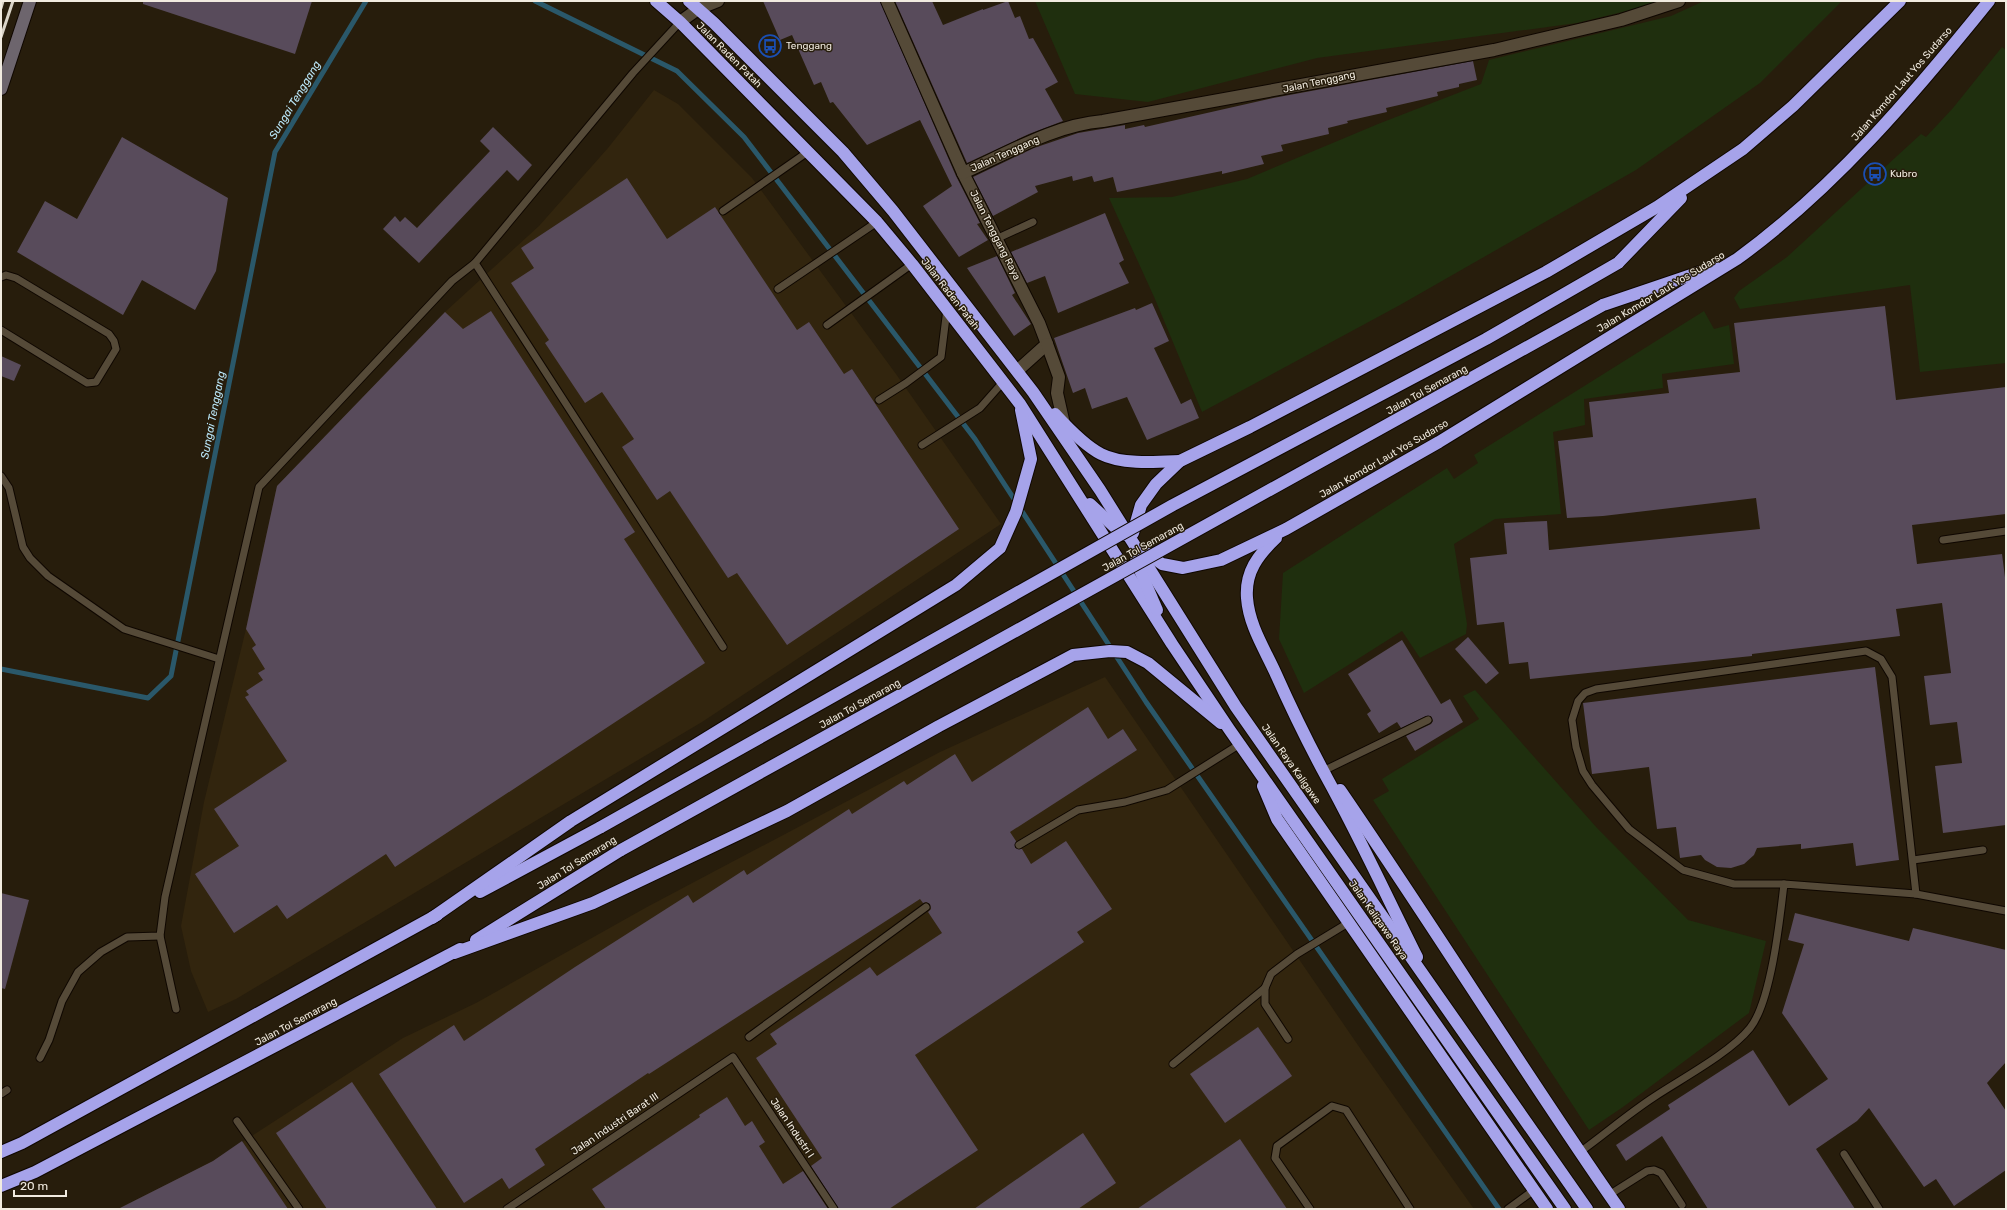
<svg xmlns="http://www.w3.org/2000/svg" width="2007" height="1210" viewBox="0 0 2007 1210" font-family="Rubik,sans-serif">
<rect width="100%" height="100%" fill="#271d0c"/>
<g fill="#32250e">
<polygon points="654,90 678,104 752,178 896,374 1001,524 702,722 236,999 208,1012 191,971 181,926 204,802 246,629 277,486 445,312 539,226 608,148"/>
<polygon points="1105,677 1362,1051 1474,1209 118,1209 213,1161 403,1038 476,1003 647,907 940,752"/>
</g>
<g fill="#1f2f0e">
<polygon points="1035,1 1668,1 1577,23 1317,58 1148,102 1075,94"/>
<polygon points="1704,1 1842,1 1760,83 1636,170 1400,305 1202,412 1155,299 1109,198 1172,197 1247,179 1378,124 1481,84 1489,60 1671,16"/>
<polygon points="2002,47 2006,50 2006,363 1920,372 1910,285 1740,309 1734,298 1739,291 1787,257 1921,134 1926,137 1953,108"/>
<polygon points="1704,311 1714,329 1729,325 1734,364 1662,374 1663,388 1584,399 1585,425 1553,432 1561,514 1495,519 1454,544 1467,624 1466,634 1420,658 1402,631 1304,693 1279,639 1283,573 1447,468 1454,479 1478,463 1474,455"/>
<polygon points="1475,690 1597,828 1688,920 1766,941 1749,1013 1623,1107 1589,1130 1373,800 1389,791 1382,779 1479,719 1463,696"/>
</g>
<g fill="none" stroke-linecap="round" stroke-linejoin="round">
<g stroke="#2a586a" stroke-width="5">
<polyline points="535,1 677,71 744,137 975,439 1146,702 1499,1209"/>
<polyline points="1,669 148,698 171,676 275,152 366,1"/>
</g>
</g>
<g fill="#584b5b">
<polygon points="143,1 312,1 295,54 143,4"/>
<polygon points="763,1 880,1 956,176 980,223 977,224 988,240 959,257 923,206 952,186 920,120 867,145 833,102 830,103 821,82 814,85 792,35 780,40"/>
<polygon points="895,1 932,1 943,25 983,9 983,10 1008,1 1015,18 1020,16 1029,39 1033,38 1058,82 1045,89 1063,121 1029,134 967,163"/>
<polygon points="1473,61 1477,80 1459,84 1459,87 1437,92 1438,96 1386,108 1387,112 1347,121 1348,123 1328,128 1329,134 1281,145 1283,151 1261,156 1264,164 1222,174 1222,171 1117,192 1113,177 1094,182 1092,176 1073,181 1072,176 1035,186 1038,192 993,216 973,177 1034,148 1078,133 1125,125 1125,129 1144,125 1145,127 1273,98"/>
<polygon points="493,127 532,165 518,181 507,170 419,263 383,229 395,216 400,222 405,217 417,228 490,151 480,141"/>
<polygon points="122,137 228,198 216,271 195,310 142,280 123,315 17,252 45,201 77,219"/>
<polygon points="627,178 667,239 715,207 797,330 809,322 844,374 852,369 959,529 787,645 737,573 728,578 670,491 657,500 622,447 634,439 602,392 585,403 545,343 549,340 511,283 534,268 521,248"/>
<polygon points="1105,213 1124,260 1119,263 1129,283 1058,313 1045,276 1027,283 1011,252"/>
<polygon points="997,256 1015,293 1012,295 1031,324 1014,336 967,268"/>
<polygon points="1152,303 1169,341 1154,348 1181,404 1191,399 1199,418 1147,440 1127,397 1092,409 1085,388 1073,393 1054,338 1135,308 1136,310"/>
<polygon points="1885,306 1896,400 2006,387 2006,514 1912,525 1917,564 2002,554 2006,585 2006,825 1943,833 1935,766 1962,763 1957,722 1930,725 1924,676 1951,673 1942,603 1896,609 1900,636 1752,654 1752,656 1530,679 1528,662 1509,664 1504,622 1477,625 1470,558 1507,554 1504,523 1547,521 1549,550 1760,529 1756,498 1603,516 1567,518 1558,441 1593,437 1589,402 1669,393 1667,380 1740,372 1734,323"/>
<polygon points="491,311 635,532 624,539 705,663 395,867 386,854 287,919 277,905 234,933 195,874 239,846 214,809 287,761 245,697 249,695 246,691 263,680 258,673 265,669 252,648 256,645 246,629 277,486 445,312 463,329"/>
<polygon points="1,356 21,365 14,381 1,376"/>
<polygon points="1468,637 1499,673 1486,684 1455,649"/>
<polygon points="1402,640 1441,704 1450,699 1463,722 1415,751 1406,736 1431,724 1433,721 1431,716 1426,716 1401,728 1397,722 1379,733 1367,714 1371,711 1348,674"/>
<polygon points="1875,667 1899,860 1856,866 1853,843 1801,849 1801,844 1757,848 1754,855 1744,864 1731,868 1717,867 1705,860 1701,855 1680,858 1676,827 1657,829 1649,767 1592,774 1583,703"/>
<polygon points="1088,707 1108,739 1123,729 1137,750 1010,832 1016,841 1015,848 1022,849 1031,864 1066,841 1112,909 1077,932 1084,942 915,1055 978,1150 889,1209 839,1209 811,1166 822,1158 756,1058 777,1044 770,1034 870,967 877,976 942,933 928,912 931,909 930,904 926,902 923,903 920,899 649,1074 648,1073 535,1149 545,1165 509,1189 502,1178 464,1203 379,1074 454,1025 464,1041 575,967 688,895 693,903 744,870 747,875 849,809 852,814 904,781 907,785 955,754 972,782"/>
<polygon points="1,893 29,900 5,989 1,988"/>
<polygon points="1795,913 1909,941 1913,928 2006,950 2006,1062 1987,1083 2006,1111 2006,1170 1954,1206 1936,1179 1924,1187 1869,1108 1857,1121 1816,1149 1855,1209 1708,1209 1662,1136 1626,1161 1616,1145 1670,1109 1668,1105 1753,1050 1789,1106 1828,1079 1782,1013 1804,944 1788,940"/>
<polygon points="1258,1027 1292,1076 1225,1123 1190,1074"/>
<polygon points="352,1082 437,1209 327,1209 276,1133"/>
<polygon points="727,1097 745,1126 752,1121 765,1142 759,1146 783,1184 803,1171 828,1209 606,1209 592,1189 700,1117 699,1115"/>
<polygon points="1083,1133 1116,1183 1078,1209 974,1209"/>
<polygon points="1240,1139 1287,1209 1137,1209"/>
<polygon points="242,1141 288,1209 118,1209 213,1161"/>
</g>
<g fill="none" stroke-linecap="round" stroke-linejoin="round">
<g stroke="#0f0700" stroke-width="9">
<g id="lane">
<polyline points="723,211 809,151"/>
<polyline points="996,239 1033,222"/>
<polyline points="475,263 723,647"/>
<polyline points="1,277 6,275 16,278 109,334 114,341 116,349 96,382 87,383 1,330"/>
<polyline points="778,289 877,222"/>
<polyline points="827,325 912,264"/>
<polyline points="879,400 906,383 941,357 947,309"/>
<polyline points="922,445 980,408 1003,382"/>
<polyline points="1,476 9,488 23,547 30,558 48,576 124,629 219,659"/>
<polyline points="1943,540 2006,531"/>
<polyline points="1323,771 1428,720"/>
<polyline points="1019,845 1078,810 1125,802 1167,790 1240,744"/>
<polyline points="1913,860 1983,850"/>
<polyline points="1784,884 1734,884 1683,870 1629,829 1592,785 1583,771 1576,747 1572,720 1578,701 1585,693 1596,689 1866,651 1881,659 1892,677 1916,894"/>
<polyline points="160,936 176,1009"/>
<polyline points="749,1037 926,907"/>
<polyline points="1288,1039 1265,1004 1265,988 1271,974 1297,954 1348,923"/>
<polyline points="40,1058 49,1040 62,1001 78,972 101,952 127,937 160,936 165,897 259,487 452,281 475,263 633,73 680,22"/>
<polyline points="1173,1064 1265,988"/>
<polyline points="1,1094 7,1090"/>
<polyline points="237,1121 299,1209"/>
<path d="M1580,1152C1605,1134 1628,1114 1654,1097C1681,1079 1730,1053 1750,1028C1771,1002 1780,919 1784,884L1916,894L2006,911"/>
<polyline points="1844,1154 1879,1209"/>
<polyline points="1609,1195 1647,1171 1654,1170 1661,1173 1682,1205"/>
<polyline points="507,1209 733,1057 834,1209"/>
<polyline points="1310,1209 1275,1158 1277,1146 1332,1106 1346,1110 1410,1209"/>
<polyline points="1508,1209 1534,1190"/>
</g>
</g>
<g stroke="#0f0700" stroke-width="14">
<g id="street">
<polyline points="887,1 963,173 1039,323 1047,344 1017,371"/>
<polyline points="680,22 698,9 718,1"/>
<path d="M963,173C1008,153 1054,125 1103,121L1494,50L1621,20L1679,1"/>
<polyline points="1047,344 1059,377 1057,393 1064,424"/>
</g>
</g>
<g stroke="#0f0700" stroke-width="14">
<polyline id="secondary" points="1,89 30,1"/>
</g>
<g stroke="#0f0700" stroke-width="14">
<g id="highway">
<polyline points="656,1 680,22 877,222 912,264 1020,404 1172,644 1229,729 1565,1209"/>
<polyline points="689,1 714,23 843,152 893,211 1033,392 1100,490 1236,707 1587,1209"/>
<polyline points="1618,263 1681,198"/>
<polyline points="1603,305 1715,267"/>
<path d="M1055,414C1067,427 1085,446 1101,454C1122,465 1158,462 1180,461"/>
<polyline points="1090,504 1123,535"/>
<polyline points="1133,533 1141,505 1156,484 1180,461 1250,427 1546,272 1657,207 1743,149 1793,106 1900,1"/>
<path d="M1276,538C1258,555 1245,572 1247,598C1249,625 1264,648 1275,672C1291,708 1308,743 1327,778C1359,836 1387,897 1417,957"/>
<path d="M1144,551L1162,564L1183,568L1221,560L1286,529L1439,442L1737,259C1835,188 1914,94 1989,1"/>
<polyline points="1136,561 1157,610"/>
<polyline points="1263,786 1277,819 1547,1209"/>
<path d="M1340,790C1435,928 1523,1071 1619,1209"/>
<polyline points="480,892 601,827"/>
<polyline points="432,918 571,821 956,585 1000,548 1016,512 1031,459 1021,410"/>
<polyline points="476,940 621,850"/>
<polyline points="454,953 593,903 787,811 939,726 1073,655 1110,651 1127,652 1148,663 1221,723"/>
<polyline points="1,1152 22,1143 437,915"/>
<polyline points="1,1186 35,1172 460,949"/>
</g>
</g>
<use href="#lane" stroke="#554a38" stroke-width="7"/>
<use href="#street" stroke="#554a38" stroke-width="12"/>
<use href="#secondary" stroke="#6d656d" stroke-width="12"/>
<use href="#highway" stroke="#a6a3ea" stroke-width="12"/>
<g stroke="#dad4c8" stroke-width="3">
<polyline points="1,8 3,1"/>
<polyline points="1,37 13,1"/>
</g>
<g stroke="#0f0700" stroke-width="14" stroke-linecap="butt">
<g id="highway-bridge">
<polyline points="601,827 1173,505 1486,339 1618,263"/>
<polyline points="621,850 1603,305"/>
</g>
</g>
<use href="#highway-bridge" stroke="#a6a3ea" stroke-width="12"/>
</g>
<defs>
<g id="bus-ring" transform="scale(1.15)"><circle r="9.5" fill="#271d0c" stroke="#1a4fb4" stroke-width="1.5"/><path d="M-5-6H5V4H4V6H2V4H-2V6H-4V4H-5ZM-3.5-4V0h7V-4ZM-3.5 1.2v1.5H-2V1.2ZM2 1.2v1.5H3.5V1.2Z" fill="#1a4fb4"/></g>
</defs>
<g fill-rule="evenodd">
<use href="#bus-ring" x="770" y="46"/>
<use href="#bus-ring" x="1875" y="174"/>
</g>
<g text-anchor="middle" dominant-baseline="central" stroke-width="3" stroke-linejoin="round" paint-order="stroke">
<g font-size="10" fill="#f1ebe0" stroke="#271d0c" text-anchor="start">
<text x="786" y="46">Tenggang</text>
<text x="1890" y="174">Kubro</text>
</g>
<g font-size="10" fill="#f1ebe0" stroke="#271d0c">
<text transform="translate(729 55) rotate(45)">Jalan Raden Patah</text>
<text transform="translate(1319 82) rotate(-12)">Jalan Tenggang</text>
<text transform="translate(1902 84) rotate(-49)">Jalan Komdor Laut Yos Sudarso</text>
<text transform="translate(1005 154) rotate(-24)">Jalan Tenggang</text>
<text transform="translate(995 235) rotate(63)">Jalan Tenggang Raya</text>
<text transform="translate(1661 292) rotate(-31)">Jalan Komdor Laut Yos Sudarso</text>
<text transform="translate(950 294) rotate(52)">Jalan Raden Patah</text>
<text transform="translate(1427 390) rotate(-29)">Jalan Tol Semarang</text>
<text transform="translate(1384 459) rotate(-30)">Jalan Komdor Laut Yos Sudarso</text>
<text transform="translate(1143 547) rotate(-29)">Jalan Tol Semarang</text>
<text transform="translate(860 704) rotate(-29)">Jalan Tol Semarang</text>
<text transform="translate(1291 764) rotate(55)">Jalan Raya Kaligawe</text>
<text transform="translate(577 863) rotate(-32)">Jalan Tol Semarang</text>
<text transform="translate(1378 920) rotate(55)">Jalan Kaligawe Raya</text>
<text transform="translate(296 1022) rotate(-28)">Jalan Tol Semarang</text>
<text transform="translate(615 1124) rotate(-34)">Jalan Industri Barat III</text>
<text transform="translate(792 1128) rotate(56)">Jalan Industri I</text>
</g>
<g font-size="11" font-style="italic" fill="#bbe8fa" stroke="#271d0c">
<text transform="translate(295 100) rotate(-59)">Sungai Tenggang</text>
<text transform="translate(213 415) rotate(-79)">Sungai Tenggang</text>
</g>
</g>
<rect width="2007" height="1210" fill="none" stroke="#f1ebe0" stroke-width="4"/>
<path d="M14 1190v6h52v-6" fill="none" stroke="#f1ebe0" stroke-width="2"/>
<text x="20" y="1190" font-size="12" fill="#f1ebe0" stroke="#271d0c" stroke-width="3" paint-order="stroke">20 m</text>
</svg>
